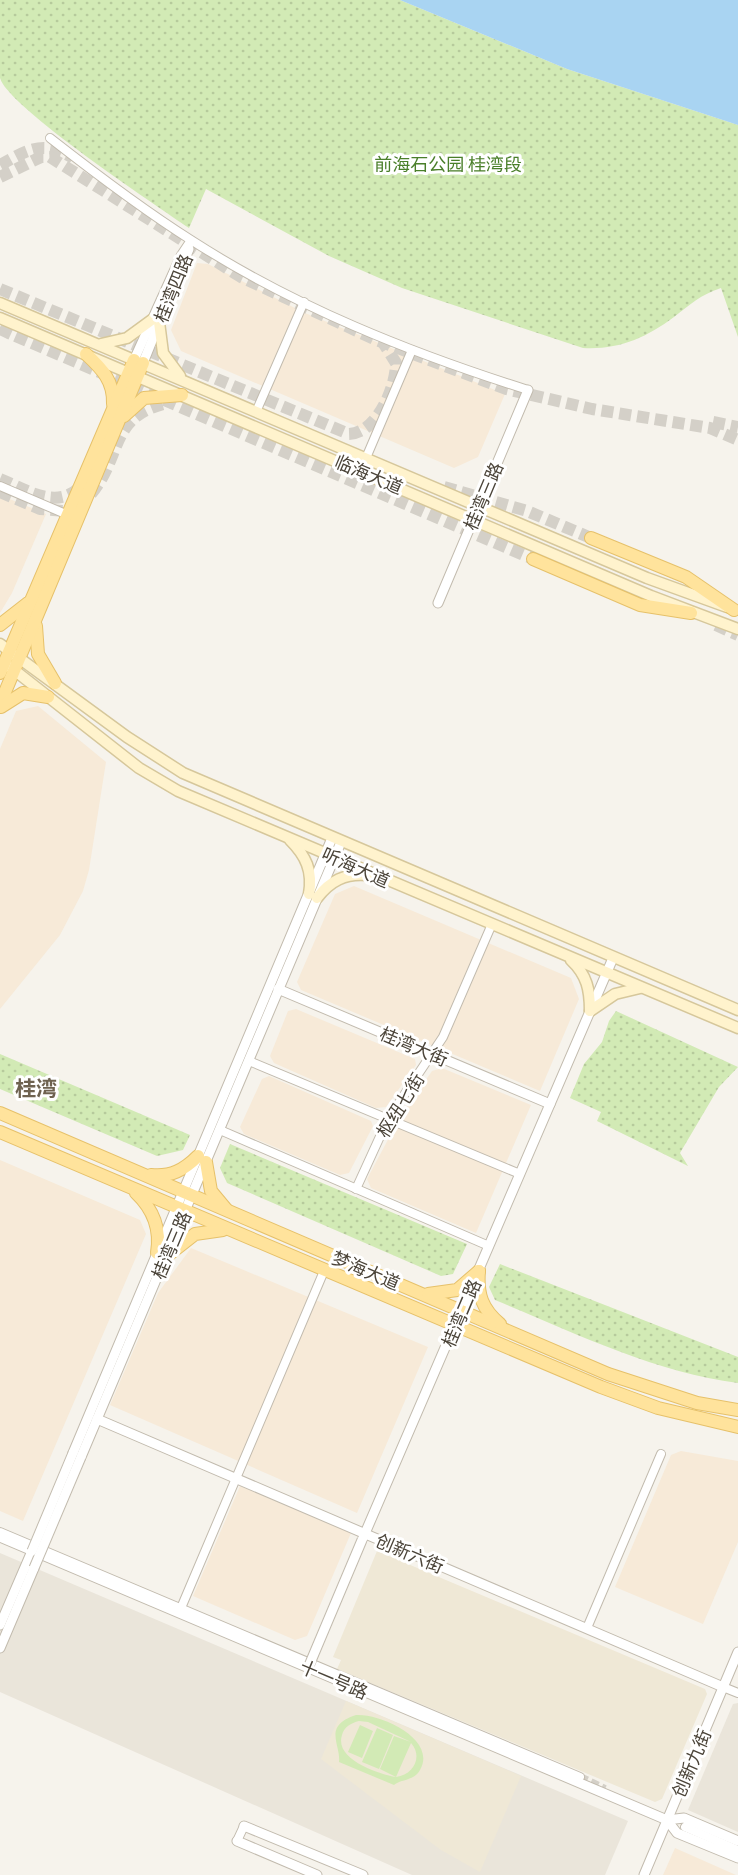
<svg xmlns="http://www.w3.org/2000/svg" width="738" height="1875" viewBox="0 0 738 1875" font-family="Barlow,'Noto Sans SC',sans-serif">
<defs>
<pattern id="park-dots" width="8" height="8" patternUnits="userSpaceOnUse" patternTransform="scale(1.5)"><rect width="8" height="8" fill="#d2eab5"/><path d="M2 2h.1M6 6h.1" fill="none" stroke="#b6ca9c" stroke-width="1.8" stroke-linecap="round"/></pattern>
</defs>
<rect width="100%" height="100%" fill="#f6f3ec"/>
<g fill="#eae5da">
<polygon points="0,1553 628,1821 605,1875 412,1875 0,1692"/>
<polygon points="738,1703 738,1832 688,1810 733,1704"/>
</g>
<g fill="#f7ead8">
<polygon points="197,263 208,264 305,313 505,394 478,457 454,468 181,351 171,330"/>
<polygon points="0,495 46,514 12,593 0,613"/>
<polygon points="38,706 106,762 89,870 83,891 60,935 0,1009 0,749 16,711"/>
<polygon points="354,886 571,978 579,999 540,1091 301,990 297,982 335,894"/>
<polygon points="296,1009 415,1059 416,1065 386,1107 376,1108 274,1063 270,1056 288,1011"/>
<polygon points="442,1068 531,1105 476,1233 371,1188 367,1179 400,1117 432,1071"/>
<polygon points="269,1076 371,1121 373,1126 349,1173 340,1175 244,1134 240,1127 262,1079"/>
<polygon points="0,1160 140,1220 146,1234 23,1521 0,1511"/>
<polygon points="191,1248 428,1347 357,1513 110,1405 158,1293"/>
<polygon points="681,1451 738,1461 738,1542 703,1624 615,1587 671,1455"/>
<polygon points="240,1486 351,1533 307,1636 295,1640 193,1596"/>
<polygon points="675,1848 736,1875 663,1875"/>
</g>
<g fill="#efe8d6">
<polygon points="377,1551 705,1689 707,1694 662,1799 655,1802 337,1669 341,1660 333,1657"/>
<polygon points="346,1701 521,1776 480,1872 441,1850 321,1759"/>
</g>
<g fill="url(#park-dots)">
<path d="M0,0H400L567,69L738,125V337L721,288C700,295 691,304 674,317C646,338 618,350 583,348L402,288L329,256L206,189L189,228C157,206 8,107 0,78C0,60 0,20 0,0Z"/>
<polygon points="616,1011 738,1067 719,1087 680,1153 688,1166 597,1121 601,1112 570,1098 584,1064 602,1042 609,1021"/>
<polygon points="0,1054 190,1135 183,1150 157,1156 0,1089"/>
<polygon points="230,1144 467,1244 453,1274 441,1276 227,1183 220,1168"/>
<path d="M500,1264L738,1357V1383C654,1372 573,1332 495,1300L489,1287Z"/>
</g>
<g fill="#d2eab5" fill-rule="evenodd">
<path d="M356,1715C378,1713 438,1738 420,1770C414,1781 401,1779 394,1785L339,1762C341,1744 322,1726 356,1715ZM359,1721L368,1722L411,1742L394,1736L380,1769L396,1777C378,1774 334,1759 342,1735C344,1727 351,1723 359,1721ZM411,1743C423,1756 414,1775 396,1777Z"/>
<polygon points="360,1725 373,1731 362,1758 348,1752"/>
<polygon points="377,1728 393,1735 379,1769 362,1762"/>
</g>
<polygon fill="#a9d4f2" points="400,0 738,0 738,125 567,69"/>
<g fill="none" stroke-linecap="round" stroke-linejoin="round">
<polyline stroke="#d4d0c8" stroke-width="8" stroke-dasharray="8 4" stroke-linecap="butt" points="580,1777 605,1789"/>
<g stroke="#d4d0c8" stroke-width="12" stroke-dasharray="12 6" stroke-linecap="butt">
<path d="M0,165C28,150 43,139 73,158"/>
<polyline points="0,177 41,157 50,157 241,277 374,339 506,389 592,409 710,428 738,440"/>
<path d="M0,289L349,434C377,433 396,387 396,363L384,344"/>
<polyline points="0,327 11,334 533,559"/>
<polyline points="713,422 738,427"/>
<path d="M0,479C27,490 57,511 81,486"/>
<polyline points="444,487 527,511 591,538"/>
<polyline points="0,492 40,509 64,511"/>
<path d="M91,494C124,454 108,414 172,402"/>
<polyline points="716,625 738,635"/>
</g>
<polyline stroke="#d4d0c8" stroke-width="12" stroke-dasharray="12 6" stroke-linecap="butt" points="0,329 11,334"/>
<g stroke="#c2bbae" stroke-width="10">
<g id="minor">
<path d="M50,138C96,174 142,209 191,240C295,307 411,353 528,390"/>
<polyline points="256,412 304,302"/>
<polyline points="366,458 412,350"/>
<polyline points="0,486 68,515"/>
<polyline points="249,1061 520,1174"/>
<polyline points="220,1130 489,1246"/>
<polyline points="356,1189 388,1119 443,1037 492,924"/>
<polyline points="0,1532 580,1777"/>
<polyline points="181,1608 324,1271"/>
<polyline points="587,1628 661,1454"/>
<polyline points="723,1687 738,1693"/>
<polyline points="685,1827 738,1850"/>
<polyline points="237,1841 244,1826"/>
</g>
</g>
<g stroke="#c2bbae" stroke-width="11">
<g id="tertiary">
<polyline points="134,360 181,256 191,241"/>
<polyline points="143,363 189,249"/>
<polyline points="438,603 528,390"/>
<polyline points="278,989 550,1104"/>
<polyline points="97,1419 723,1687"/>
<polyline points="73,1453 332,838"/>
<polyline points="81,1457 341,842"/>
<polyline points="0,1537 667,1820 677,1833 738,1858"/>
<polyline points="363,1538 613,958"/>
<polyline points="0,1625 32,1551"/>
<polyline points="0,1648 34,1568"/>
<polyline points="667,1820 684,1818 738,1841"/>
<polyline points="244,1826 363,1875"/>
<polyline points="237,1841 317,1875"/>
<polyline points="644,1875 738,1652"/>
</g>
</g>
<g stroke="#d6c79b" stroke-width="13">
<g id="secondary">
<polyline points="0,303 647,578 727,607"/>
<polyline points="0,318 651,596 738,629"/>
<polyline points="159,322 163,353 180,376"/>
<polyline points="101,344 127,338 153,319"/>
<polyline points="0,644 127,737 183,773 738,1010"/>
<polyline points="9,666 139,768 178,791 738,1028"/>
<path d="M290,840C306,856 313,871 309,894"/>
<path d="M317,898C330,881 345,873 367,875"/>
<path d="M571,960C587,975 590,990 590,1011"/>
<polyline points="590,1011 615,994 640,988"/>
</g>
</g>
<g stroke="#e6c16a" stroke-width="14">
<g id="primary">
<path d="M86,354C102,369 114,381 113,404"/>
<polyline points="124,416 144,398 182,395"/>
<polyline points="591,538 686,577 734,610"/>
<polyline points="533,559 640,605 691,613"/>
<polyline points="0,625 28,603"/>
<polyline points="36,626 38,654 55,683"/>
<polyline points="0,673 134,360"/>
<polyline points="0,704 143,363"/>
<polyline points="1,707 23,693 48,697"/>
<polyline points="0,1113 608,1374 697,1403 738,1410"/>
<polyline points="0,1132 601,1387 658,1408 738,1427"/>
<polyline points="206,1162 211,1191 226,1209"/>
<path d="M151,1175C171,1177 184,1170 198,1156"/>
<path d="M136,1193C154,1210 161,1229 157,1253"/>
<polyline points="167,1256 195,1234 223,1230"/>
<path d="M479,1271C477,1294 482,1309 500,1324"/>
<polyline points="428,1294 457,1290 479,1271"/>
</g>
</g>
<use href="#minor" stroke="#fff" stroke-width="8"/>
<use href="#tertiary" stroke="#fff" stroke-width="9"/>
<use href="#secondary" stroke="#fff3cd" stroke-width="10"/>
<use href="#primary" stroke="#ffe39c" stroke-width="12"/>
<g stroke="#c2bbae" stroke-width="11" stroke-linecap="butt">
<g id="tertiary-bridge">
<polyline points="32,1551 73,1453"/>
<polyline points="34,1568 81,1457"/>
<polyline points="308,1668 362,1540"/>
</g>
</g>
<use href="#tertiary-bridge" stroke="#fff" stroke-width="9"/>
</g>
<g text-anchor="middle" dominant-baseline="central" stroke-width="6" stroke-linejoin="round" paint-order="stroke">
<g font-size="18" fill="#4a7f2a" stroke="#fff">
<text x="448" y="164">前海石公园 桂湾段</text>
</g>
<g font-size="18" fill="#4b4439" stroke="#fff">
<text transform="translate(173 288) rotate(-68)">桂湾四路</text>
<text transform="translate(369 474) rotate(23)">临海大道</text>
<text transform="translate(483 496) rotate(-67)">桂湾三路</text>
<text transform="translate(356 867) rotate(24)">听海大道</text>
<text transform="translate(414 1046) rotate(23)">桂湾大街</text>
<text transform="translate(400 1105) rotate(-58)">枢纽七街</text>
<text transform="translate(171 1245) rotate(-67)">桂湾三路</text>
<text transform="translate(366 1270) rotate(23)">梦海大道</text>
<text transform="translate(461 1313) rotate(-67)">桂湾二路</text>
<text transform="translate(410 1553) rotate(23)">创新六街</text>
<text transform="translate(334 1679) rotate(23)">十一号路</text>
<text transform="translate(691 1763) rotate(-67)">创新九街</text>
</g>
<g font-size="21" font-weight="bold" fill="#6e6250" stroke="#fff">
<text x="36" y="1087">桂湾</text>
</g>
</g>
</svg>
